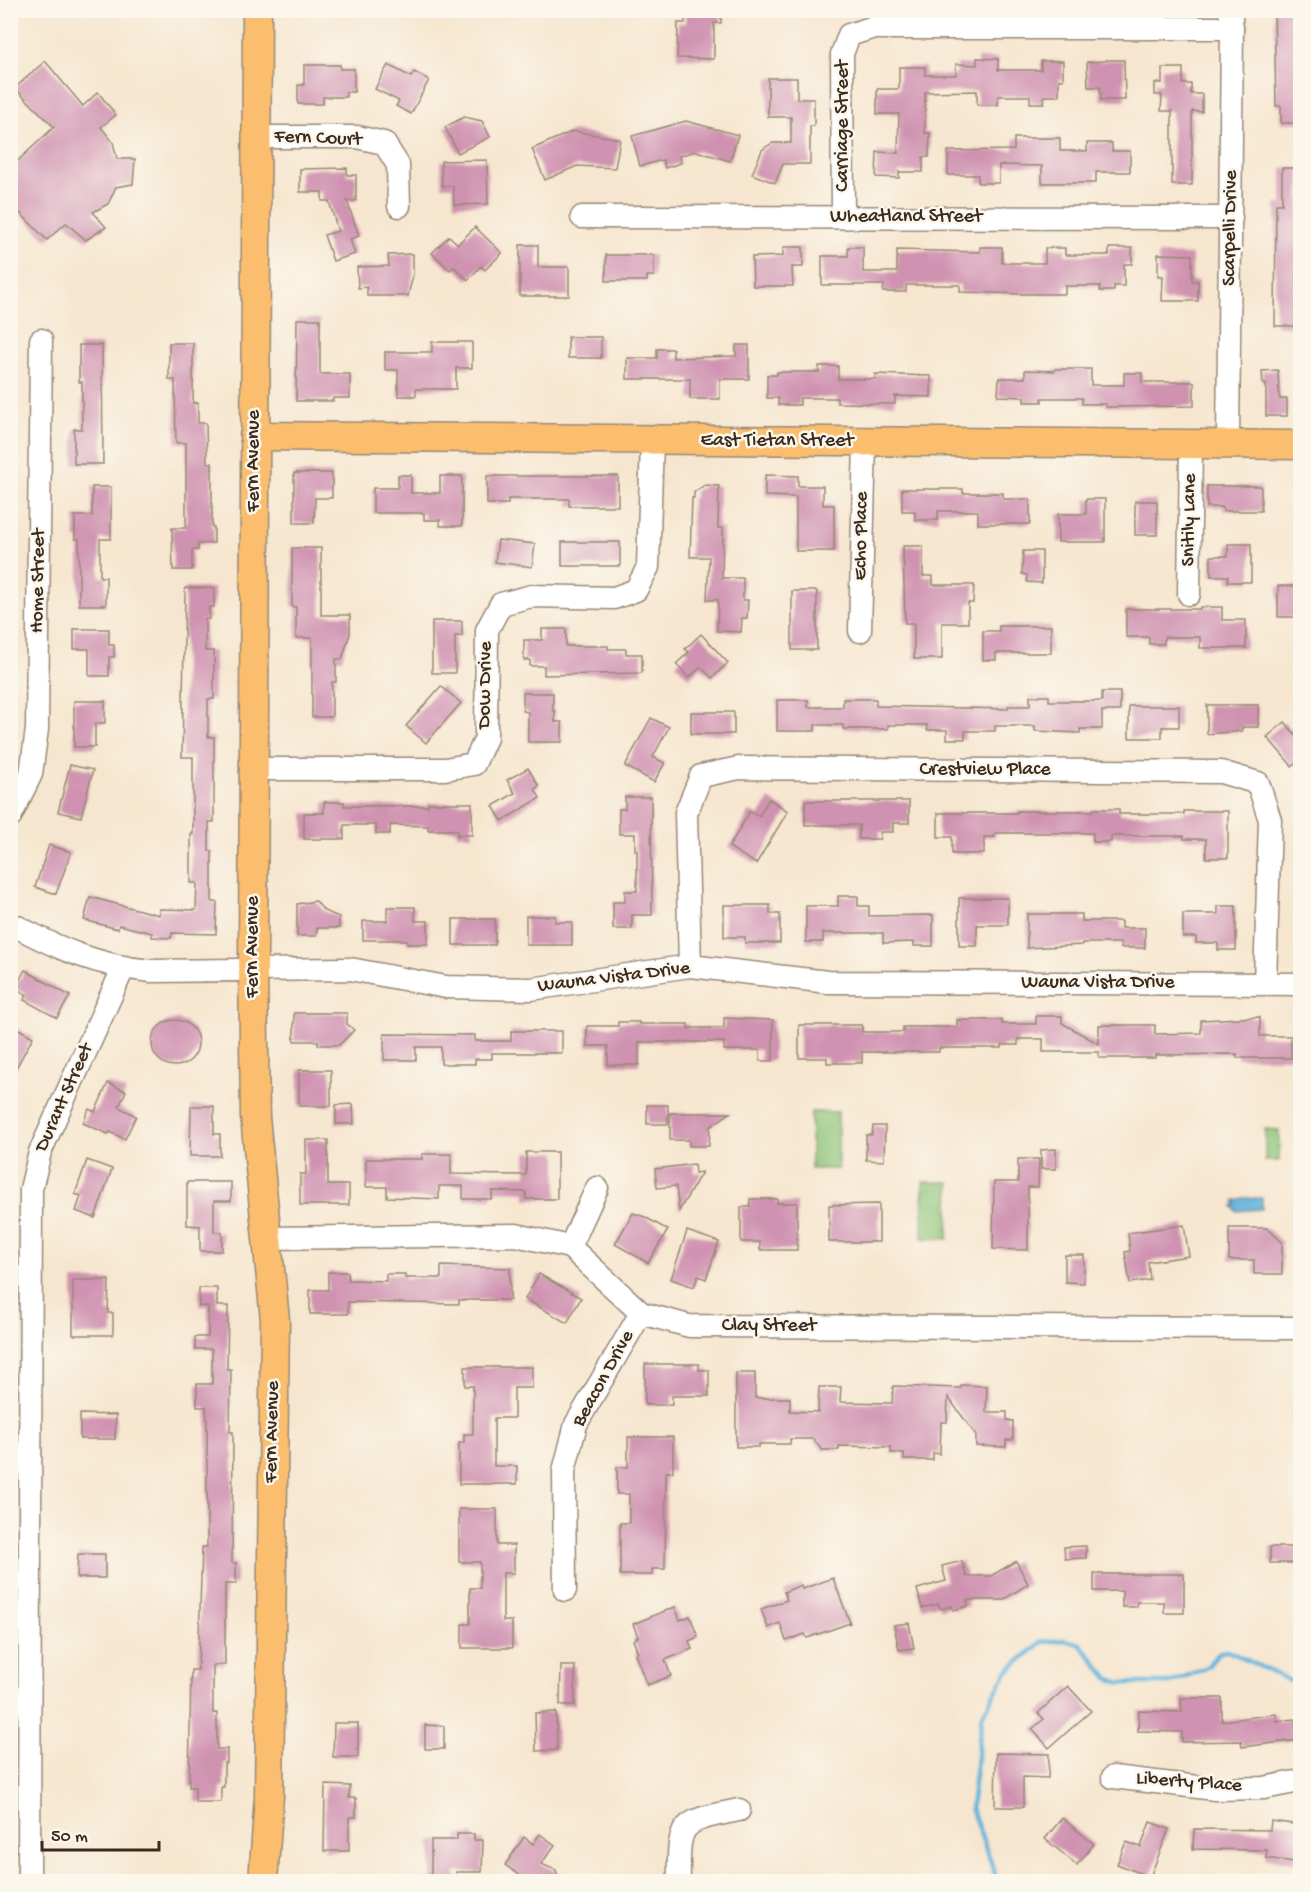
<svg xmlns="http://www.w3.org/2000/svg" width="1311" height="1892" viewBox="0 0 1311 1892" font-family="'Gochi Hand',sans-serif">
<rect width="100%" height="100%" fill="#fbf7ec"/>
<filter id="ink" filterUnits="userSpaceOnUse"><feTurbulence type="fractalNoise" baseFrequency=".0167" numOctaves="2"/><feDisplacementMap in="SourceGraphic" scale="12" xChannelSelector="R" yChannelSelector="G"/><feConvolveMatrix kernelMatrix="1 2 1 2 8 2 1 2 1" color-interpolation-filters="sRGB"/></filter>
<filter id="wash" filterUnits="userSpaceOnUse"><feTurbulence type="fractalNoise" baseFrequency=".008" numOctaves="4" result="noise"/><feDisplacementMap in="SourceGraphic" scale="24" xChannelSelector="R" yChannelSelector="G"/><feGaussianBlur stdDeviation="1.35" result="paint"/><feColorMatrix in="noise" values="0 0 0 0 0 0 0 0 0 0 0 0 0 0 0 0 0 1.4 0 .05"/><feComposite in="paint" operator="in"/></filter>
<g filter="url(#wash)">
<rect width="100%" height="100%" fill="#f6e6cf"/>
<g fill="#8ac377" stroke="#62764a" stroke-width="1.5">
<rect x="811" y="1112" width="27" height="57"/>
<polygon points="1265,1129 1279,1130 1279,1161 1265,1161"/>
<polygon points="923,1182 950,1182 948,1239 922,1238"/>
</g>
<polygon fill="#60b3db" stroke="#4e6e7c" stroke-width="1.5" points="1243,1198 1262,1198 1262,1209 1236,1211 1233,1206 1236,1204 1234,1201"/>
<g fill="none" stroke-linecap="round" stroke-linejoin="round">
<polyline stroke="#60b3db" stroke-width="4.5" points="998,1882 971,1808 982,1716 1006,1673 1041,1642 1064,1640 1080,1644 1108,1678 1121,1683 1170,1683 1207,1667 1220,1652 1228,1651 1288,1680 1300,1681"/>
</g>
<g id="blocks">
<g fill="#cf92b0">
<polygon points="701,10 721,10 721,23 714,23 714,59 677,58 678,23 685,23 685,13 701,13"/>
<polygon points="1274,10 1300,10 1300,123 1281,123 1281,106 1276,106"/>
<polygon points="977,58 998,59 998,70 1041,70 1041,61 1063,61 1063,80 1059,80 1059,96 1044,96 1044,103 1030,103 1030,96 998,96 998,105 977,105 977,91 925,92 925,133 930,133 929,157 923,157 923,172 899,172 899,178 876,177 877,152 898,153 899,114 877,114 877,89 899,89 899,67 925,67 925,75 956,75 956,64 977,65"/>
<polygon points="1106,60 1124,60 1125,100 1101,100 1100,87 1088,87 1087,62 1106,61"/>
<polygon points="45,61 83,106 98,92 116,115 101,127 113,142 117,159 135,159 133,184 116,187 108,204 93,212 106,227 86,240 66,223 47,240 10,203 10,168 54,127 15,88"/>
<polygon points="304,65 340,65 340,69 354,69 354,92 346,92 346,97 323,97 323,104 298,104 298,85 304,85"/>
<polygon points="388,65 411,77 414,72 429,80 411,114 396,106 399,101 375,89"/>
<polygon points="1162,68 1183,68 1183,84 1191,84 1191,94 1202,94 1202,112 1192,111 1192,185 1172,185 1172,111 1161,111 1162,95 1155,95 1155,83 1162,83"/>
<polygon points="768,78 797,78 797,99 814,99 814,126 810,126 810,164 783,164 775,183 752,174 762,150 772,143 791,143 791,117 768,117"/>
<polygon points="464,117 482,121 490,137 458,153 445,127"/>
<polygon points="686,121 738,135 730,161 696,151 679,156 681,163 665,168 663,160 640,166 632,136"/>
<polygon points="573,131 620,139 615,168 577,166 545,180 532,149"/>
<polygon points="1014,138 1060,138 1060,151 1087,151 1087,143 1112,143 1112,151 1130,151 1130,172 1096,172 1096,183 1042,183 1042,166 999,165 999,183 978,183 978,175 948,175 948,151 1014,150"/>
<polygon points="487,160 488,204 454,205 453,186 442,186 441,161"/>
<polygon points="347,168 347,175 356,175 356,201 347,201 359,236 350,239 355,254 333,261 324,235 338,231 329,201 322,201 322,192 300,192 300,169"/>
<polygon points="1282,168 1300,168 1300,260 1297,260 1297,326 1275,326 1276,204 1282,204"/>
<polygon points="475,227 502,253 485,270 481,266 468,280 454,267 450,270 432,253 449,236 458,244"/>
<polygon points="520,245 538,245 538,267 569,267 569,296 520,296"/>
<polygon points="783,247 803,247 803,267 792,267 793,286 753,286 752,257 783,256"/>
<polygon points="848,247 863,247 863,272 897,272 897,250 980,252 980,247 1002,247 1002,263 1045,263 1045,248 1065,248 1065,255 1109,255 1109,248 1132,248 1132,264 1124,264 1124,286 1114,286 1114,291 1100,291 1100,286 1065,286 1065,294 1024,294 960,292 960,285 906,285 906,292 883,292 884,285 822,285 822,256 848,256"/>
<polygon points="413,254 413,275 408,296 367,296 367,287 358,288 357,267 389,266 388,255"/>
<polygon points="1158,254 1192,255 1192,281 1198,281 1198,301 1162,301 1163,276 1158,276"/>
<polygon points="606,255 654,255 654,276 647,276 647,281 606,281"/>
<polygon points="297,319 320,319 320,374 350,374 350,398 333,398 333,401 296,401"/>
<rect x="568" y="337" width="33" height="21"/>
<polygon points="432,342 472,342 472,368 456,368 456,389 416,389 416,396 398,396 398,370 385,370 385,352 432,352"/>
<polygon points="169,343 193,343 193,403 198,403 198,423 206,423 207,463 212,463 212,527 214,527 214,543 198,544 198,550 192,550 192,570 173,570 172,528 186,528 186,443 176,443 175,380 169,380"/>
<polygon points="79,345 102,345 103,464 74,464 74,429 82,429 82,382 79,382"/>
<polygon points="736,345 749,345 749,379 720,379 720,399 690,399 690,379 627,379 627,358 657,358 657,349 673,349 673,358 736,356"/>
<polygon points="819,366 838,366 838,379 875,379 875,374 931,376 931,397 895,396 895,404 837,403 837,398 800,398 800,405 778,405 778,398 767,398 767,375 777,375 777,372 819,372"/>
<polygon points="1055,369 1091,369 1091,385 1124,385 1124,373 1142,373 1142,382 1194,382 1194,406 1106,407 1106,404 1082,404 1082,398 1042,398 1042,402 1024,402 1024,397 998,396 999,378 1025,378 1025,370 1055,371"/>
<polygon points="1278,370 1279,394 1280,399 1287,399 1287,416 1266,416 1266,384 1263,384 1262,371"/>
<polygon points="294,473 332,473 332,498 315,498 314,523 294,523"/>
<polygon points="398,475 411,475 411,493 440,493 440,476 462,476 462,526 440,526 440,520 424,520 424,513 373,513 373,488 398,488"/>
<polygon points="765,475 798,476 798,486 823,486 823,505 834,505 834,551 796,551 796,497 765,496"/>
<polygon points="487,476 618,476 618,506 569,506 569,499 508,499 508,504 487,504"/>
<polygon points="705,485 719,486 718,528 723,528 722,578 743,578 743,600 748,600 747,618 742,618 741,632 717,631 718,600 707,600 709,557 690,557 692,498 694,498 694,492"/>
<polygon points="1207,486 1261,486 1261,511 1223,511 1223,507 1207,507"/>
<polygon points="92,487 111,487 111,539 100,539 100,577 106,577 106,605 79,605 79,539 75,539 75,516 92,516"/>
<polygon points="902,489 963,489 963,493 1003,493 1003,499 1030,499 1030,524 978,524 978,511 938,511 938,520 915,520 915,511 902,511"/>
<polygon points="1086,499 1105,499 1105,542 1058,542 1058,514 1086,514"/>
<rect x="1135" y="501" width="22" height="34"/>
<polygon points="498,540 535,544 532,567 495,562"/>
<rect x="562" y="542" width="58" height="24"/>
<polygon points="1228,544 1251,544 1251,582 1228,582 1228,576 1211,576 1211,556 1228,556"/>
<polygon points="903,546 923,546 923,576 933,576 933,585 974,585 973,603 968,603 968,623 942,623 942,659 914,659 914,623 905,623"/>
<polygon points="292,548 321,548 321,615 350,615 350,634 342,659 336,659 336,682 332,682 332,717 312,717 312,638 296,638 296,607 292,607"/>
<polygon points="1023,551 1042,551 1042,583 1027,582 1027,575 1022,574"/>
<rect x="1278" y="586" width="22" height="31"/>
<polygon points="185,588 214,588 214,607 209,607 209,619 205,619 205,651 214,651 214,699 208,699 208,737 214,737 214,822 209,822 209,851 212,851 212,902 217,902 216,934 172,933 171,938 152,937 152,933 119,925 118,929 84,920 90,897 159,915 159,909 196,910 197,883 191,883 191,834 193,834 193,757 182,757"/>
<rect x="792" y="591" width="25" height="59"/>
<polygon points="1200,607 1222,607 1222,620 1246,620 1246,648 1200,648 1200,637 1164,637 1164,644 1149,644 1149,637 1126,637 1126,609 1200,609"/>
<polygon points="432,621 462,621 462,636 455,636 455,673 432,673"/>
<polygon points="999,626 1051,626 1051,653 996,653 996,660 983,660 983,631 999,631"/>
<polygon points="74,629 109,629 109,645 114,645 114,657 109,657 109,676 89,676 89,649 74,649"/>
<polygon points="542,629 566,629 566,646 608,646 608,649 626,649 626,654 642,654 642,673 544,675 544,666 530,666 530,660 524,660 524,640 542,640"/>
<polygon points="701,634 728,663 712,678 701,667 689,678 676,664 689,652 685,649"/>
<polygon points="441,686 461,703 426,743 406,726"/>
<polygon points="1102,692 1120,692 1120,711 1102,711 1102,729 1080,729 1080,733 1035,731 1035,726 995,726 995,731 965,731 965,739 947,739 947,730 927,730 927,725 888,725 888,729 843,729 843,725 815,725 815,731 777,731 777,700 808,700 808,707 843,707 843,699 876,699 876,706 1008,709 1008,706 1030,706 1030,696 1049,696 1049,701 1102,701"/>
<polygon points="523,693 553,693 553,711 555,711 555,722 562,722 562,742 528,742 528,712 523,711"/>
<polygon points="74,701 105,701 105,723 95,723 95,747 74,747"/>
<polygon points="1207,705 1258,705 1258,727 1242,727 1242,731 1207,734"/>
<polygon points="1129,706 1179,706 1179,727 1162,727 1162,738 1129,738"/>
<rect x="691" y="712" width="43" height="22"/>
<polygon points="651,718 669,727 653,757 665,763 654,782 625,766"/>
<polygon points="1285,722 1300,740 1300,759 1292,766 1267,737"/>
<polygon points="70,765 93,770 81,817 58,812"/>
<polygon points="528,768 539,786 535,789 540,798 502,821 493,806 515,793 507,780"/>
<polygon points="625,797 651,797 652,915 632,915 632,929 613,929 613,902 625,902 625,891 637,891 637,850 635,850 635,834 619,834 619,809 625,809"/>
<polygon points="769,799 788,811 756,864 729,847 750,811 759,816"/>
<polygon points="805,801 909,801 909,823 893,823 893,832 880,832 880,839 859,839 859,825 805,825"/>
<polygon points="324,802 344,802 344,806 428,806 428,803 472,803 472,835 457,835 457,830 428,830 428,826 390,825 390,834 376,834 376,825 344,825 344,839 304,839 304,813 324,813"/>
<polygon points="1093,809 1119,809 1119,814 1184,814 1184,811 1228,811 1228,858 1206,858 1206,839 1184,839 1184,836 1111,836 1111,842 1093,842 1093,833 995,833 995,837 984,837 984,854 952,854 952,837 938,837 938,813 1017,813 1017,811 1093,811"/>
<polygon points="49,845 71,852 56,894 35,887"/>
<polygon points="838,896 858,896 858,906 869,906 869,916 933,915 933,946 914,946 914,942 883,943 883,933 823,933 823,942 806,942 806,906 838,906"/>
<polygon points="959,898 1008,898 1008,925 977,925 977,946 959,946"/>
<polygon points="316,901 324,911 339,917 339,928 317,928 316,936 297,936 297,904"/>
<polygon points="724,905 770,905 770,914 780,914 780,943 745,943 745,937 724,937"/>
<polygon points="1218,906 1236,906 1236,950 1218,950 1218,943 1196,943 1196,937 1183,937 1183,914 1218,914"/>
<polygon points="387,907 415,907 415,921 428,921 428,944 407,944 407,940 363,940 363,921 387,921"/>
<polygon points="1027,914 1082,914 1082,921 1121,921 1121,928 1145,928 1145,948 1121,948 1121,943 1082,943 1082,945 1027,948"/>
<polygon points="526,916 555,916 555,922 572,922 572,945 526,945"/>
<rect x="453" y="919" width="42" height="26"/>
<polygon points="25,970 70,996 57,1018 24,1000 27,995 15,988"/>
<polygon points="294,1013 347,1013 347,1024 354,1030 339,1045 318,1045 318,1041 294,1041"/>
<polygon points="1036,1016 1062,1016 1062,1023 1099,1044 1099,1025 1155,1025 1155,1034 1201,1033 1201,1020 1260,1017 1260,1036 1291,1036 1291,1058 1237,1058 1237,1054 1155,1055 1155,1058 1099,1058 1099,1052 1043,1052 1043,1039 1018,1039 1018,1045 1002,1045 1002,1048 939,1048 939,1052 862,1052 862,1063 827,1063 827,1058 799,1058 799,1025 862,1025 862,1032 903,1032 903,1027 957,1027 957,1020 1002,1020 1002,1024 1036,1024"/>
<polygon points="724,1018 773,1020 773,1061 760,1061 760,1050 724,1050 724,1042 639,1042 639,1065 608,1065 608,1046 587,1046 587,1026 618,1026 618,1022 639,1022 639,1024 688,1024 688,1028 724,1028"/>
<circle cx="175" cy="1043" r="23"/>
<polygon points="10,1024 33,1037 10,1079"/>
<polygon points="511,1031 562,1031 562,1053 492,1053 492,1059 475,1059 475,1064 441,1064 441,1047 416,1047 416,1060 384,1060 384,1034 475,1035 475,1041 511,1041"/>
<rect x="299" y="1070" width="32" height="36"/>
<polygon points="108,1083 126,1091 119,1107 136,1116 125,1139 110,1132 108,1134 83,1123 89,1109 95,1112"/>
<polygon points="353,1104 354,1124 336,1124 336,1105"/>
<rect x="647" y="1105" width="21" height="19"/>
<polygon points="191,1106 214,1106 214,1134 220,1134 220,1156 190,1156"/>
<polygon points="670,1113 730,1113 710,1127 709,1146 689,1146 689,1140 670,1140"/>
<polygon points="873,1126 885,1126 884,1161 866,1160 866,1135 872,1135"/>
<polygon points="306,1140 328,1140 328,1185 349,1185 349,1205 300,1205 300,1174 306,1174"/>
<polygon points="1056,1149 1056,1169 1041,1169 1041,1150"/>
<polygon points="526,1152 557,1152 557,1199 526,1199 526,1192 492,1191 492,1199 463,1199 463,1186 439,1186 439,1199 387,1197 387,1187 366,1187 366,1159 422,1159 422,1154 451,1154 451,1174 526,1175"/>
<polygon points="1018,1159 1039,1159 1038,1187 1028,1187 1028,1250 993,1249 994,1182 1018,1182"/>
<polygon points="87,1160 112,1169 95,1218 76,1211 81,1196 75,1194"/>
<polygon points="694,1164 695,1173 702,1172 679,1211 676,1186 657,1188 655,1169"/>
<polygon points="187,1182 231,1182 231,1201 214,1201 214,1232 222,1232 222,1251 200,1251 200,1226 187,1225"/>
<polygon points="750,1199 777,1199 777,1203 797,1203 797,1250 760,1250 760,1242 741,1242 741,1207 750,1207"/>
<polygon points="879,1204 879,1242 829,1242 829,1205"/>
<polygon points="633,1213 645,1217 668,1230 648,1263 615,1244"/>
<polygon points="1184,1225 1189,1256 1148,1262 1150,1280 1130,1283 1125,1252 1130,1251 1128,1233"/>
<polygon points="1229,1228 1267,1228 1282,1242 1282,1274 1254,1274 1254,1260 1229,1260"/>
<polygon points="687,1231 719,1242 706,1279 698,1276 694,1287 671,1279"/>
<polygon points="1065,1255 1084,1255 1084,1283 1065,1282"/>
<polygon points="441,1266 510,1268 510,1300 459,1300 459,1304 348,1302 348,1314 310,1314 310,1290 328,1290 328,1272 348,1272 348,1280 386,1281 386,1274 405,1274 405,1278 441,1278"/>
<polygon points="539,1274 581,1298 567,1323 525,1299"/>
<polygon points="73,1280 109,1280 108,1313 113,1313 113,1335 73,1335"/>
<polygon points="199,1288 217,1288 217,1306 228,1306 227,1369 231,1369 230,1432 233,1432 232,1563 236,1563 236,1584 225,1584 225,1665 213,1665 213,1713 217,1713 217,1749 227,1749 227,1763 224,1763 224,1787 221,1787 221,1802 195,1802 195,1787 189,1787 191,1670 198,1670 202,1547 207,1547 207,1421 206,1407 197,1407 197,1384 212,1384 212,1349 195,1349 195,1337 208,1337 208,1306 199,1306"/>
<polygon points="645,1364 699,1364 699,1370 709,1370 709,1396 672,1396 672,1405 645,1405"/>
<polygon points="465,1367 532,1367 532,1388 514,1388 514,1418 494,1418 494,1466 517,1466 517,1484 459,1484 459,1443 464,1443 464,1434 473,1434 473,1386 465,1386"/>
<polygon points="736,1373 755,1373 755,1398 790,1398 790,1411 818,1412 819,1387 841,1387 840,1402 892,1403 893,1386 961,1388 961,1385 987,1386 986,1412 1007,1412 1007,1420 1013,1421 1013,1440 1006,1440 1006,1447 976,1446 976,1435 948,1397 947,1422 941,1422 940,1454 933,1453 933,1460 904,1460 904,1453 891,1453 891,1447 839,1446 839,1450 822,1450 813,1439 790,1439 790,1444 759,1444 759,1447 736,1447"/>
<polygon points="80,1414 116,1415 115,1439 80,1439"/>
<polygon points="628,1437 673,1437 673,1472 666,1472 665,1569 652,1569 652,1575 620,1575 620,1523 629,1523 629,1494 617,1494 617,1467 628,1467"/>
<polygon points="459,1509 497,1509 497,1545 514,1545 514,1573 503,1573 503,1621 512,1621 512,1648 462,1648 462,1624 470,1624 470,1588 480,1588 480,1562 459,1562"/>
<polygon points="1086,1546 1086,1558 1065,1559 1064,1547"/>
<rect x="1270" y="1547" width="30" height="16"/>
<polygon points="78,1554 105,1554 105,1578 77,1578"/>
<polygon points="962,1561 966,1576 991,1576 1016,1561 1028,1584 1003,1600 967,1600 968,1606 953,1610 952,1606 941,1609 938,1604 922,1608 917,1589 946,1581 942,1566"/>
<polygon points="1094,1574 1184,1574 1184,1613 1164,1613 1164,1602 1137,1602 1137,1607 1122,1607 1122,1591 1094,1591"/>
<polygon points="833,1578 850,1623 807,1638 805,1634 786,1641 780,1623 768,1628 761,1609 787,1600 784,1592 801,1585 802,1589"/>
<polygon points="675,1607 680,1620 690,1616 698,1637 689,1641 692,1649 665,1660 671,1676 647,1685 635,1654 638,1653 633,1640 638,1637 633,1624"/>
<polygon points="909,1623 914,1648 899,1650 894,1625"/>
<polygon points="561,1666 575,1666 575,1705 560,1705"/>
<polygon points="1068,1686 1091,1711 1049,1748 1032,1729 1044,1719 1038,1713"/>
<polygon points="1181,1698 1222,1698 1222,1721 1276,1714 1277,1721 1295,1719 1298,1740 1242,1747 1241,1741 1182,1742 1182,1732 1138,1731 1139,1711 1182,1712"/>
<polygon points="556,1712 557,1750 536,1751 535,1713"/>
<polygon points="334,1723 358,1723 358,1757 333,1757"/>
<polygon points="425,1725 444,1726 444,1749 425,1749"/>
<polygon points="996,1753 1049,1754 1048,1778 1023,1777 1023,1807 995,1807"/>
<polygon points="325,1785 350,1786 349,1798 356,1798 356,1817 349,1817 349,1851 324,1851"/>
<polygon points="1062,1818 1094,1844 1077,1865 1045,1839"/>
<polygon points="1271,1821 1300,1825 1300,1863 1266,1858 1267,1850 1193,1849 1194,1829 1270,1830"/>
<polygon points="1150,1822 1169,1829 1150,1877 1117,1864 1126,1842 1141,1847"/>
<polygon points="457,1834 474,1834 474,1840 483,1840 482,1872 456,1872 456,1881 431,1881 431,1840 457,1840"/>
<polygon points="540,1834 555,1845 541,1864 556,1870 559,1881 528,1881 505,1865 524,1837 533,1844"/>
</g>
</g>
</g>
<g filter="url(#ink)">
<use href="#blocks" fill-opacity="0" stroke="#988876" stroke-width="1.5"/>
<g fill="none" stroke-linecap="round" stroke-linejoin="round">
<g stroke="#988876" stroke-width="25">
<g id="minor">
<polyline points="257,137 357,137 384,143 398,165 399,206"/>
<polyline points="582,217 1231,218"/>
<polyline points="843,217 842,54 849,35 871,28 1232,28"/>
<polyline points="1228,445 1232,28 1230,10"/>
<polyline points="1189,594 1191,445"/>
<polyline points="860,631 865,442"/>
<polyline points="252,769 445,769 474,764 486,738 487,630 501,604 532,596 614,598 636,590 648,567 652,441"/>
<polyline points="10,817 31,774 37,729 41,340"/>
<path d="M10,923C57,948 97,966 151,971L350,969L446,987L531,989L690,966L828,982L1300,984"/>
<polyline points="690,966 686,813 701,776 739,768 1221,772 1258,783 1270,820 1265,983"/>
<polyline points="267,1238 516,1235 570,1247 641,1313 689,1326 1300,1328"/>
<polyline points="570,1247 597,1188"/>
<polyline points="565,1590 564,1471 576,1424 641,1313"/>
<polyline points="1113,1777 1215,1789 1264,1788 1300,1781"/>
<polyline points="29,1882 31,1189 40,1152 123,969"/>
<path d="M679,1882C678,1820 680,1822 739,1810"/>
</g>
</g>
<g stroke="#988876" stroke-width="31">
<g id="major">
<polyline points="257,10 253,969 255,1117 275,1320 269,1796 263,1882"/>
<polyline points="254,436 1300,445"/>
</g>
</g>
<use href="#minor" stroke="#fff" stroke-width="22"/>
<use href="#major" stroke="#fabe6e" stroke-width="28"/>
</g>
</g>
<g text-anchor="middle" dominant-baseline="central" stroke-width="5" stroke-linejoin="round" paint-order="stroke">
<g font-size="20" fill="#3b2a1e" stroke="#fbf7ec">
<text transform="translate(843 126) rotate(-90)">Carriage Street</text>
<text transform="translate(318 139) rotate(2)">Fern Court</text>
<text x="906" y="217">Wheatland Street</text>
<text transform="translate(1231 228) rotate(-89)">Scarpelli Drive</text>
<text x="777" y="441">East Tietan Street</text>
<text transform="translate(254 461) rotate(-90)">Fern Avenue</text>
<text transform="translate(1190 520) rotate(-89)">Snitily Lane</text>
<text transform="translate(862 536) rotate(-89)">Echo Place</text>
<text transform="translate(39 581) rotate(-89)">Home Street</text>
<text transform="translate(486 685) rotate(-89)">Dow Drive</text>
<text x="985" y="770">Crestview Place</text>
<text transform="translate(253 947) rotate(-90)">Fern Avenue</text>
<text transform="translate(614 978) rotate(-7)">Wauna Vista Drive</text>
<text x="1098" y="983">Wauna Vista Drive</text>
<text transform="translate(65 1098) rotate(-66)">Durant Street</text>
<text x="769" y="1326">Clay Street</text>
<text transform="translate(604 1379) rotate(-61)">Beacon Drive</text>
<text transform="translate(273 1432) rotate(-89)">Fern Avenue</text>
<text transform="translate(1189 1783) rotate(4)">Liberty Place</text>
</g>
</g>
<rect width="1311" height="1892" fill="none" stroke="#fbf7ec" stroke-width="36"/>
<path d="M42 1841v9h117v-9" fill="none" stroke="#3b2a1e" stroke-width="3"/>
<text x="51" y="1841" font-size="18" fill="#3b2a1e" stroke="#fbf7ec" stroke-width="4.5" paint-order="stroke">50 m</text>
</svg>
